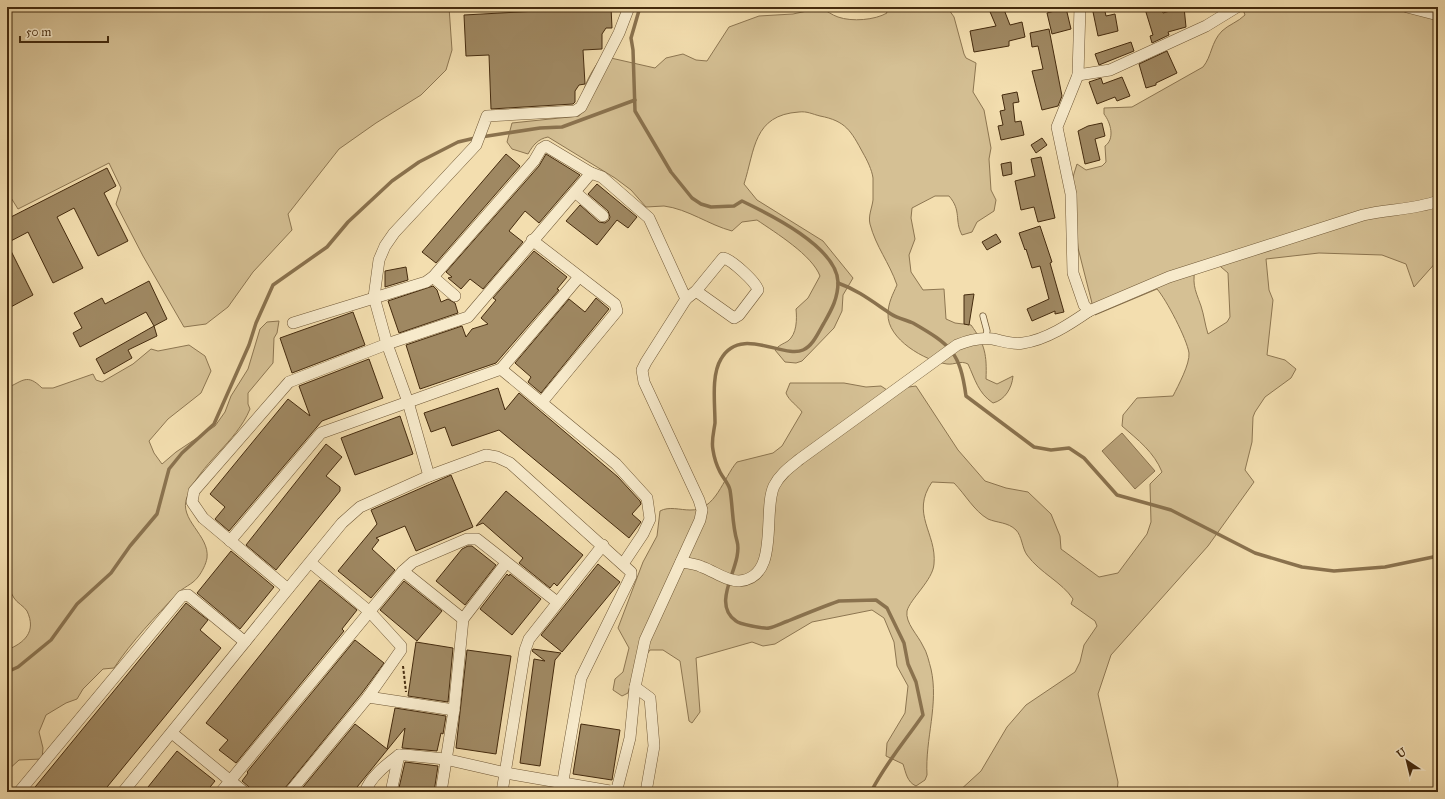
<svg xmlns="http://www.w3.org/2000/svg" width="1445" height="799" viewBox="0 0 1445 799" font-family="'IM FELL Great Primer',serif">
<rect width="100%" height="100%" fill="#f3deaf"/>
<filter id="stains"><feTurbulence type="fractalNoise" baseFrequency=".005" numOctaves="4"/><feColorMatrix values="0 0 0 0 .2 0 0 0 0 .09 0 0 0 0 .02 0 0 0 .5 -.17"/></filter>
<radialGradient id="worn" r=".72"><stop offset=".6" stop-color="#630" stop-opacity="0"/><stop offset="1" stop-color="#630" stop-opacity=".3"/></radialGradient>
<g fill="#d5c094" stroke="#8d7651" fill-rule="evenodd">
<polygon points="7,7 449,7 452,50 446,70 421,95 376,123 339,149 288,214 292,230 253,272 228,307 206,324 184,327 143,256 116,204 121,188 109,163 18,209 8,193"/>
<path d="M884,7H947L954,17L964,54L966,58L976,63L973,92L984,110L991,148L989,159L991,190L996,200L994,211L977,222L972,232L962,235C954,220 962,211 949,196H935L912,208L911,218L915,239L909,255L911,272L923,290L944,289L946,319L955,323L971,325C985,344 987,355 986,379L997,384L1013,376C1012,388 1005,400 993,403C978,393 975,379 968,364C960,360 955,365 947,364C925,361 887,339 888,314C888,303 893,294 897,285C889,262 876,247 870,224C868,216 872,208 873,200C873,193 873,185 873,178C872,170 867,160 863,153C851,131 846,121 820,116C812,114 807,111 799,112C753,115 755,150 744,184L757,200L823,241L853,278L843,295L842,311L834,328L802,361L796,363L785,362L775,350C779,345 783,344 788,341C797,334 797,319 796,309L808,298L820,276C812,255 776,233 757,220L742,222L732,231C709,225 688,209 664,206C658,206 652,207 646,207L631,190L615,178L548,137C538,139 533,145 528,154L512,149L507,142L512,123L579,116C586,104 581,105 583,94C585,81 595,67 602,56L655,68L666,58L683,54L696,60L707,61L729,27L759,16L793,14L821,8C827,11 832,15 838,17C852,22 875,20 887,13Z"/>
<path d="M1242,7H1438V260L1414,287L1406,264L1382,255L1319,253L1266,259L1269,290L1273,300L1267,355L1285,360L1296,369L1291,378L1265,397L1255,412L1253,417L1252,442L1245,470L1254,482L1208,546L1111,655L1098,694L1118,782L1117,792H958L981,771L1007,727L1026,705L1075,672L1080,662L1084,645L1097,626L1095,621L1071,604L1073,599C1062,582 1040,573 1027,555C1022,548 1022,536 1016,530C1008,522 997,523 988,519C974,511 965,494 954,483L932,482C910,514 937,533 934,564C933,580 910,599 907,611C905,623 918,635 923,646C927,652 929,662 931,669C939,704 925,739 927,775L925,780L916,786C907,782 906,773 903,764L886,756L887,743L905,713L908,686L897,666L894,642L884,618L872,610L812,622L775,644L763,646L752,642L696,658L700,712L692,723L689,721L680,661L663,650H650L634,672L628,693L622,696L613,690L615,679L623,672L629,648L618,628L643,562L657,536L660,511C669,506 680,510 690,510C716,511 723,478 737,462L773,453L782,446L802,412C797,405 789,401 786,393L790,383H844L866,387L881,386L887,390L916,386L958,450L985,481L1006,488L1028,492L1051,514L1060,536L1061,549L1099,577L1118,573L1147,534L1151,522L1150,484L1162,472C1154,452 1138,440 1122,426L1123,415L1137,398L1173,396C1178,386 1190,364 1189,353C1187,339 1166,299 1157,289L1095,315L1078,248L1072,180L1077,164L1086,170L1102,166L1106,162L1105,146C1115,139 1111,123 1104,114V108L1132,107L1203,67C1212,56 1211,42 1222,31C1228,25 1238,22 1245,15ZM1214,261L1228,273L1230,317L1227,322L1208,334C1205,325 1204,315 1201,306C1194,287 1192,284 1196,263Z"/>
<path d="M279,321L277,333L274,338L273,363L248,393V404L250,409C236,443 200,463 187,497C178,520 210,535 207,558C206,564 202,572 198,577C192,585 183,587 177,594C155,617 132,641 114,668L103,669L83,689L77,699L66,703L46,715L39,732L43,748L42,759L19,760L7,771V650C24,643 37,632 27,611C24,606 17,603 14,598C11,593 9,588 7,583V388C23,381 27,373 42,388H53L93,374L96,380L102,382L133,364L151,349L158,351L189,345L205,356L211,371L201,393L168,419L149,441L154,453L162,464L176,452L215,426L225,412L231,396L248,369L260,329L267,322Z"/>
</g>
<polygon fill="#b8a178" stroke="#8a724e" points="1122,433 1155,471 1135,489 1102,451"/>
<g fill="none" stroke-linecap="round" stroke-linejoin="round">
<g stroke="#8a724e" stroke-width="3.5">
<path d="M640,7L631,38L633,50L635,111L671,172L692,198L701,204L711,207L734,206L742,201C769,214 837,247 838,282C838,298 832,309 824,323C819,331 813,346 803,350C784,359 740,325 721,359C711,375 715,404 715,423C714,431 711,441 713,450C714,457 717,466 720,472C723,478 729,484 730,490C733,508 732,524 737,541C744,565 709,602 736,621C739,624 764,629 769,628C775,627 782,623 788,621C805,614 822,607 839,601L876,600L887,608L904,643L908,664L916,682L923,715C905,741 885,764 871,792"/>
<polyline points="481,137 540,128 562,127 635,100"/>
<path d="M838,283C858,290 873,302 891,314C897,318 906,320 913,323C951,345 960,352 966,396L1034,447L1051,450L1069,448L1084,458L1117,495L1171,510L1255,553L1302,567L1334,571L1385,567L1438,556"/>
<polyline points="7,672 18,667 51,640 77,604 111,573 130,546 157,514 169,469 182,453 214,424 249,345 256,323 273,285 327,247 348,222 392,181 419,162 458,142 475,138"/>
</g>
</g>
<g fill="#9f8862" stroke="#452b0e">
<polygon points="611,7 612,28 606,28 602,34 602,49 583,50 585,84 579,85 575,91 575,102 573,104 491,109 489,55 466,56 464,15"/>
<polygon points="988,7 1003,7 1010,25 1022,22 1025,37 1009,41 1009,46 974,52 970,31 996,26"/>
<polygon points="1092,7 1104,7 1106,16 1115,14 1118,31 1098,36"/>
<polygon points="1151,7 1161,7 1163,13 1184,7 1186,27 1168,32 1169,35 1152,43 1150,36 1153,35 1145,9"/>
<polygon points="1066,8 1071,29 1052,34 1047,13"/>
<polygon points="1049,29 1062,96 1058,106 1042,110 1032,71 1043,69 1038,46 1032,47 1030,33"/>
<polygon points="1131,42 1134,51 1099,65 1095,54"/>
<polygon points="1167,51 1177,73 1156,83 1156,85 1146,88 1139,64"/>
<polygon points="1122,77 1130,96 1117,101 1115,97 1097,104 1089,82 1101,78 1103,84"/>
<polygon points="1017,92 1019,102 1013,103 1015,122 1021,121 1024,135 1001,140 998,126 1003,125 1000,111 1005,110 1002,95"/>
<polygon points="1102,123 1105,136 1095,139 1100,160 1085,164 1078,131 1088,126"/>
<polygon points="1042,138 1047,145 1036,153 1031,145"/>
<polygon points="506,154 520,166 436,263 422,252"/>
<polygon points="546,154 580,175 539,223 525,211 509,231 523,242 483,289 470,279 461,289 448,278 452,277 446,272 539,166"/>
<polygon points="1041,157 1055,218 1038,222 1034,207 1021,210 1015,181 1035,176 1031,159"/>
<polygon points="1011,162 1012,174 1003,176 1001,164"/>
<polygon points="107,168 116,186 104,193 128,241 98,256 74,208 57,217 83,268 53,283 28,232 7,243 33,295 7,309 7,219"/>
<polygon points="597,184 637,217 628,228 617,220 597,245 566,221 580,205 599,222 605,223 609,220 610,217 608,211 588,194"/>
<polygon points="1040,226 1052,262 1050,263 1064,312 1055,314 1055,311 1032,321 1027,309 1049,299 1040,266 1032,268 1026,249 1025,250 1019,233"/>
<polygon points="996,234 1001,242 987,250 982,242"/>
<polygon points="534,251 567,277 557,289 559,290 496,363 420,389 406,345 462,326 466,337 472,329 488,324 481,318 496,300 493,298"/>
<polygon points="406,267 408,280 385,287 385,271"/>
<polygon points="149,281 167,319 154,326 146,312 80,347 73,333 82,328 74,313 102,298 105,304"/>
<polygon points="433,286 437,290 441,302 448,299 455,303 458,313 399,333 388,301"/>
<polygon points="974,294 969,325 964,324 964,295"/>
<polygon points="596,298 609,309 541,393 528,382 531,377 515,363 569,299 585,312"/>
<polygon points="353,312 365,345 292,373 280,338"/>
<polygon points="154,326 157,336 128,350 132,358 104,374 96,359"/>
<polygon points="369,359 383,398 322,421 229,531 215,519 225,507 210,494 288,399 310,416 299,386"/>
<polygon points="498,388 505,410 519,393 618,477 640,501 641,504 632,514 641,522 629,538 499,430 452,446 445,427 431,432 424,413"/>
<polygon points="400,416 413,454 355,475 341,438"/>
<polygon points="326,444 342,457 326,476 340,487 340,491 276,570 246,545"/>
<polygon points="451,475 473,527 416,551 405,526 376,538 379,540 372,549 395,570 371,598 338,571 377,524 371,510"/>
<polygon points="506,491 583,555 557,586 554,583 550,588 519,563 523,558 483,523 476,526"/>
<polygon points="468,546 472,546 496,565 465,605 436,581 462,549"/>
<polygon points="231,551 274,587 240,629 197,593"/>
<polygon points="598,564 620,582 562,652 541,635"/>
<polygon points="507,574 509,576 510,574 541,599 512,635 480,609"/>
<polygon points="320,580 357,610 342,629 344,631 236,763 219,750 228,740 206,723"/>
<polygon points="404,581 442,611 417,641 380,610"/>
<polygon points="186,603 208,620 200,630 221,648 103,792 31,792"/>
<polygon points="355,640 384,663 362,693 285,788 283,792 251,792 249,787 242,781 248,773 247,772"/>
<polygon points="416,642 453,648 448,702 408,696"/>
<polygon points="533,649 561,653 555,660 540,766 520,763 534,659 545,661 532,651"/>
<polygon points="467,650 511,656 496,754 456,748"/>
<polygon points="395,708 446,716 443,734 441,733 437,751 402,748 405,728 353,792 299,792 355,724 387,749"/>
<polygon points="581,724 620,730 612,780 573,774"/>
<polygon points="177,751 215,781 206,792 144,792"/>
<polygon points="405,762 438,766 434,792 398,792"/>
</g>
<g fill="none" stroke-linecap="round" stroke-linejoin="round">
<g stroke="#705836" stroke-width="7">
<polyline id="service" points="983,316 987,331 985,339"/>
</g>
<g stroke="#705836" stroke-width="12">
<g id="minor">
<path d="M1080,7L1078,75L1057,127L1071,194L1073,273L1084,305L1089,311L1169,277L1363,215C1387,209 1414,210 1438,201"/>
<polyline points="1407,7 1438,15"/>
<polyline points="1078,75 1110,70 1206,26 1237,7"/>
<polyline points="575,192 603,216"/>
<polyline points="532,240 615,304 617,311 542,402"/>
<polyline points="433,277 455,296"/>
<path d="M686,299L696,291L734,318L739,315L758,290C756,282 731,259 723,258L696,291"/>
<polyline points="293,323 426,282 433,277 534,161 541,149 546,146 591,173 602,177 649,218 686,299 646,362 642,370 644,382 699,500 702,510 700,520 645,640 635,687 630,738 617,789 610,791 506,773 445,759 405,755 399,755 391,792"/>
<polyline points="501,369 579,277"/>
<polyline points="429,476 408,402 387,344 374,297 379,260 385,246 394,233 476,145 487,116 575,111 581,107 619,33 629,7"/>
<polyline points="230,541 321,433 501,369 616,464 647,498 650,519 643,534 623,564"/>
<path d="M681,562C688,563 696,564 702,567C714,571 726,581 739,581C781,578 762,511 774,486C780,474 790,467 800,459L957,345C969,340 980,337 993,339C1003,341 1012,345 1023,343C1046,340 1070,324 1089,311"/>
<polyline points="403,571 463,619"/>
<polyline points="288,589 203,518 192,502 194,491 289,382 387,344 468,317 591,173"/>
<polyline points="635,687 650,698 654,746 646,792"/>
<polyline points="368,697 454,710"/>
<polyline points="172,733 244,792"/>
<polyline points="19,792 182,596 188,595 245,642"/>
<polyline points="123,792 288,589 342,523 360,507 429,476 486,455 497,457 510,463 631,572 631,576 581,678 561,792"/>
<polyline points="221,792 403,571 413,562 467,539 477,539 557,602"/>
<polyline points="290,792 368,697 401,650 401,646 370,612 311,563"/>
<path d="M365,792C371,776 386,765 399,755"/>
<polyline points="441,792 454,710 463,619 506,563"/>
<polyline points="502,792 525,650 529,639 603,545"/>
</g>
</g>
<polyline stroke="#452b0e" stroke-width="2" stroke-dasharray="3 2" stroke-linecap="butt" points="403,666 406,692"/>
<use href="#service" stroke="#f7eacb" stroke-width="5.5"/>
<use href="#minor" stroke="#f7eacb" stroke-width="11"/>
</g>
<rect width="1445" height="799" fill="none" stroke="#f3deaf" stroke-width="24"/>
<rect x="8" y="8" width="1429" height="783" fill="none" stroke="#452b0e" stroke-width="2"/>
<rect x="12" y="12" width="1421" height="775" fill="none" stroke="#452b0e"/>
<g transform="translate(1407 761) rotate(325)" stroke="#f7eacb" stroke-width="3" paint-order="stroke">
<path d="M0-3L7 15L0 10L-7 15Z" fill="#452b0e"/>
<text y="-6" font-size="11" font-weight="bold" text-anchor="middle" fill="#452b0e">U</text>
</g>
<path d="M20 36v6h88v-6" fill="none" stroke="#452b0e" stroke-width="2"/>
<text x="26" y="36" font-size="12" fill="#452b0e" stroke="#f7eacb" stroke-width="3" paint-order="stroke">50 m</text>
<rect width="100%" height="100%" filter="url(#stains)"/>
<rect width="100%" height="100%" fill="url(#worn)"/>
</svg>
